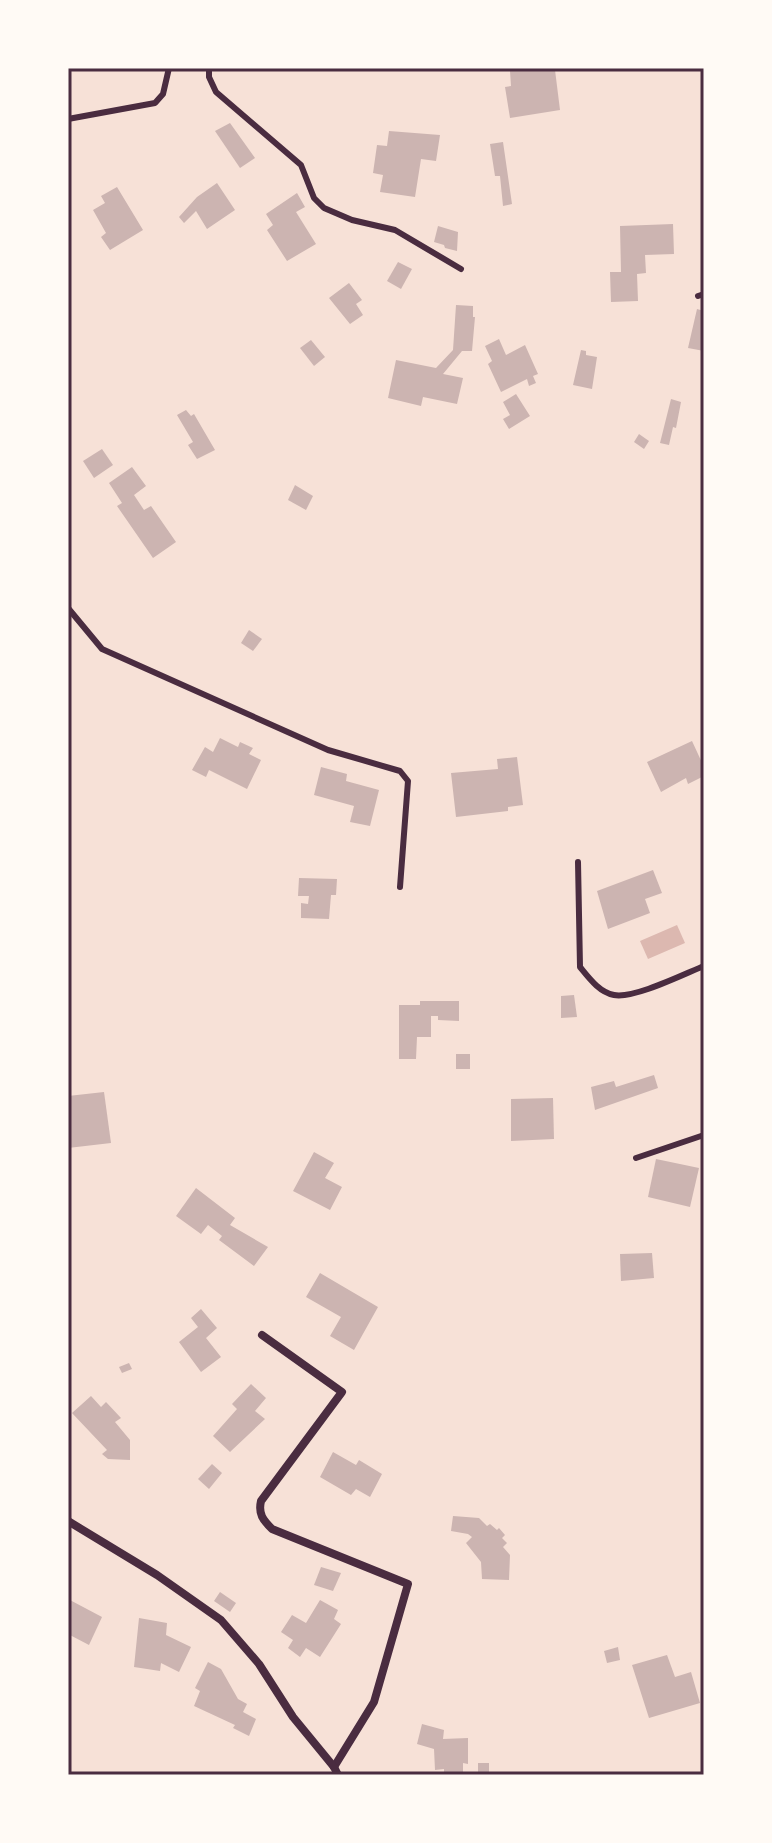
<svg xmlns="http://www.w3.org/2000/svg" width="772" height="1843" viewBox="0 0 772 1843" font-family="'Space Grotesk',sans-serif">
<rect width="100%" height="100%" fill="#f7e1d7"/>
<polygon fill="#dcb8b0" points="677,925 685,943 648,959 640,941"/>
<g fill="#ccb4b1">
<polygon points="538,68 539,71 555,70 560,110 510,118 505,87 511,86 510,71"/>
<polygon points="230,123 255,158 240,168 215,131"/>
<polygon points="389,131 440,135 436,161 421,159 415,197 380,192 383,175 373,173 377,145 387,146"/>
<polygon points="503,142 512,204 503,206 500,176 495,176 490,144"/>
<polygon points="217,183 235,210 207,229 196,211 184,223 179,217 197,197"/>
<polygon points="117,187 143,230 110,250 101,237 106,233 93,210 105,203 101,196"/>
<polygon points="297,193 305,207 296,212 316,244 287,261 267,230 273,225 266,214"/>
<polygon points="673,224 674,254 645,255 646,273 637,274 638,301 611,302 610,272 621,272 620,226"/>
<polygon points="438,226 458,232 457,251 445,248 444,245 434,242"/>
<polygon points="398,262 412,269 401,289 387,281"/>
<polygon points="349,283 362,300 356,304 363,315 350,324 329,298"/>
<polygon points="456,305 473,306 473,317 475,317 472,351 462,351 443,374 463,378 457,404 423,397 421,406 388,398 396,360 436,368 453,350"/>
<polygon points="697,309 704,311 704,351 688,348"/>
<polygon points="499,339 506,355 525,345 538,374 533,376 536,383 529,386 527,379 501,392 488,364 492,361 485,346"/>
<polygon points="311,340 325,357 314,366 300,348"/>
<polygon points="581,350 586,351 586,355 597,357 592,389 573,385"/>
<polygon points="516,394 530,416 509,429 503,419 510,415 503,402"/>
<polygon points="671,399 681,402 676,428 673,427 669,445 660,443"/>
<polygon points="186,410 191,416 194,414 215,450 197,459 188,445 193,442 177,415"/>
<polygon points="639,434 649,441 644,449 634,442"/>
<polygon points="102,449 113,465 94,478 83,461"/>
<polygon points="132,467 146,486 134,495 144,510 151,506 176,542 153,558 117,506 122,503 109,483"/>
<polygon points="295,485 313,496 306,510 288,500"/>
<polygon points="249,630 262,639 253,651 241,643"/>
<polygon points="220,738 238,747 240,742 253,748 249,754 261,760 247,789 209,770 206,777 192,770 205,747 213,752"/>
<polygon points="692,741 704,767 704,776 688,784 686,778 661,792 647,762"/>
<polygon points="517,757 523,805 508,807 508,811 456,817 451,773 498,769 497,759"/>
<polygon points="321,767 347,774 346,781 379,790 370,826 350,822 354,806 314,795"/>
<polygon points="653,870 662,893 645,899 650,913 608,929 597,891"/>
<polygon points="299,878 337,879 336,895 331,895 329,919 301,918 301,903 308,904 309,896 298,896"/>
<polygon points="574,995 577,1017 561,1018 561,996"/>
<polygon points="420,1001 459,1001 459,1021 438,1020 438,1016 431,1016 431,1037 417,1037 416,1059 399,1059 399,1005 420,1005"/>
<rect x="456" y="1054" width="14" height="15"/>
<polygon points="654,1075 658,1088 595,1110 591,1087 614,1081 616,1087"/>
<polygon points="104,1092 111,1143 68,1148 68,1096"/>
<polygon points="553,1098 554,1139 511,1141 511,1099"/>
<polygon points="314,1152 334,1163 325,1178 342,1187 330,1210 293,1191"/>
<polygon points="656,1159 699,1168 690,1207 648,1197"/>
<polygon points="196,1188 235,1218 230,1225 268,1247 254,1266 219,1240 222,1236 208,1225 201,1234 176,1216"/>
<polygon points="652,1253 654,1278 621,1281 620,1254"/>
<polygon points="320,1273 378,1307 354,1350 330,1336 341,1317 306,1297"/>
<polygon points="201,1309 217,1328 206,1338 221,1357 201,1372 179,1342 198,1327 191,1318"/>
<polygon points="129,1363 132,1369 122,1373 119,1367"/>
<polygon points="251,1384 266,1398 255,1411 265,1419 230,1452 213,1436 237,1409 232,1404"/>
<polygon points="91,1396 101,1407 106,1402 121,1418 115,1422 130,1440 130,1460 108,1459 102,1454 107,1450 72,1413"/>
<polygon points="333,1452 356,1465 359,1460 382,1474 370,1497 356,1489 351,1495 320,1477"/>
<polygon points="212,1464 222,1473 209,1489 198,1479"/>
<polygon points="453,1516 479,1518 487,1526 490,1524 497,1530 499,1528 505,1535 502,1538 507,1543 503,1547 510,1555 509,1580 482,1579 481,1562 466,1543 472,1537 468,1534 451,1531"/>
<polygon points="321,1567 341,1573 333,1591 314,1585"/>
<polygon points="220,1592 236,1603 230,1612 214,1601"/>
<polygon points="68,1599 102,1617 89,1645 68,1634"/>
<polygon points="320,1600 338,1610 334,1619 341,1624 320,1657 306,1648 300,1657 288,1648 293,1640 281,1632 292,1615 306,1623"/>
<polygon points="139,1618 167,1623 166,1635 191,1647 179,1672 161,1663 160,1671 134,1667"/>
<polygon points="618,1647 620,1660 607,1663 604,1651"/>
<polygon points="667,1655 675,1677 691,1672 700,1703 649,1718 632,1665"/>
<polygon points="208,1662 221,1669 238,1699 247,1704 243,1712 256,1719 249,1736 233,1728 235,1725 194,1706 200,1691 195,1688"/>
<polygon points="422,1724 444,1730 443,1739 468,1738 468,1764 463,1763 463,1775 444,1775 444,1769 435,1770 434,1749 417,1744"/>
<rect x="478" y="1763" width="11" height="12"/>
</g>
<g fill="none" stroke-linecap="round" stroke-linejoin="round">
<g stroke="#4a2c40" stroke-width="6">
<polyline points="209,68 209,77 216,92 301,165 314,198 324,208 352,220 395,230 461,269"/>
<polyline points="68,119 155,103 163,94 169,68"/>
<polyline points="698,296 704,294"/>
<polyline points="68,608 102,649 328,750 400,771 408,781 400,887"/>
<path d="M578,862L580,967C589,978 599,992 614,995C634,999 684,974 704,966"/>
<polyline points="636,1158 704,1135"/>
</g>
<g stroke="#4a2c40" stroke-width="8">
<path d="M262,1335L342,1392L261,1501C258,1514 263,1520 272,1529L408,1584L374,1702L334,1767"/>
<polyline points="68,1521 157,1575 221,1620 259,1664 293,1717 334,1767 338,1775"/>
</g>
</g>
<rect width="772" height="1843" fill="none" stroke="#fffaf5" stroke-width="140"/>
<rect x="70" y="70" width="632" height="1703" fill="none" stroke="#4a2c40" stroke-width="3"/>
</svg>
